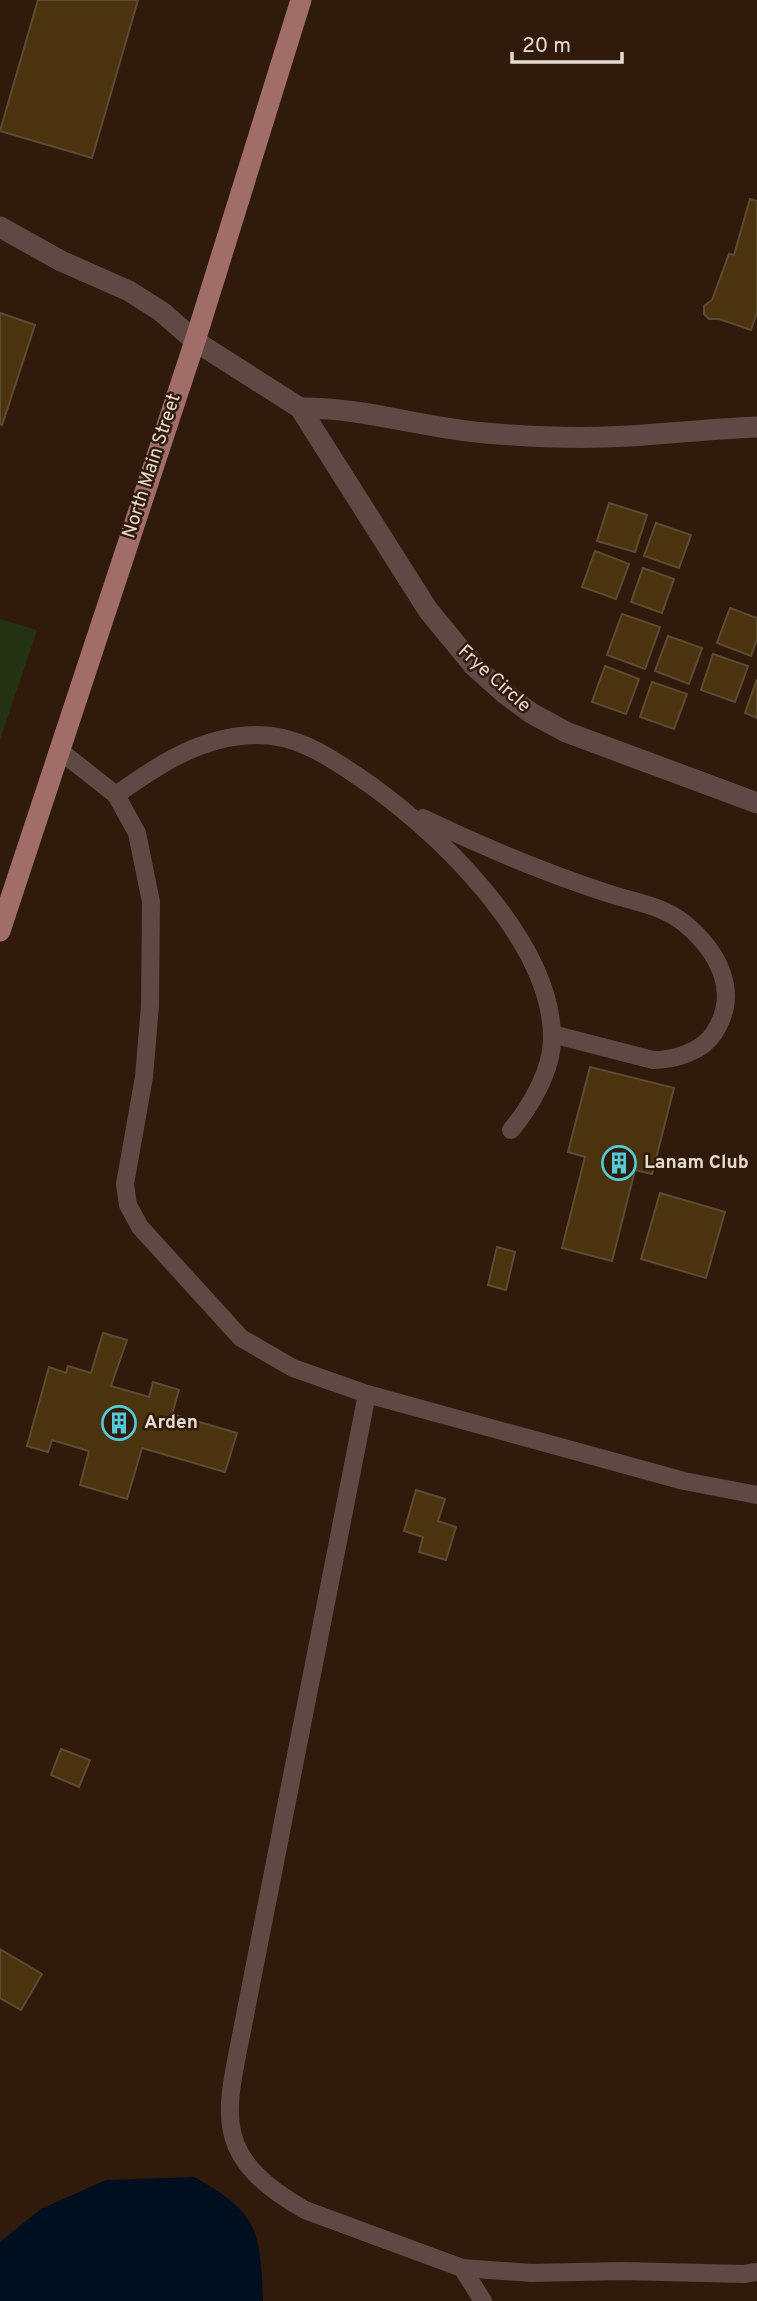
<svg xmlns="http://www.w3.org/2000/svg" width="757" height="2301" viewBox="0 0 757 2301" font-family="Overpass,sans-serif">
<rect width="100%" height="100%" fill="#301a0c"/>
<polygon fill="#233210" points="0,619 37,630 0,740"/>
<path fill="#000f1f" d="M194,2177C259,2213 260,2231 263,2301H0V2242L41,2209L106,2180Z"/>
<g fill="#4a330d" stroke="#5c4b34" stroke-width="2">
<polygon points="38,0 138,0 92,158 0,131"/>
<polygon points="750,199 757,201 757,312 751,330 719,319 709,319 704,314 704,306 712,300 729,254 734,255"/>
<polygon points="0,313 35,325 2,425 0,424"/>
<polygon points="609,503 647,515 635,552 597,541"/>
<polygon points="656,523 691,535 679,568 644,556"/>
<polygon points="595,551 629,564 616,599 582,587"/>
<polygon points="643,568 674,579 662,613 631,602"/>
<polygon points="730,608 757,618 757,639 751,656 717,643"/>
<polygon points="622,614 660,627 645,669 607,655"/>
<polygon points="668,636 702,648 689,684 655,671"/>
<polygon points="713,654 748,666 735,702 701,690"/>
<polygon points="605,666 639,679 626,714 592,702"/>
<polygon points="757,679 757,718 745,713"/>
<polygon points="652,682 687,694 674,729 640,717"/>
<polygon points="590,1067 674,1088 652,1174 635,1170 612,1261 562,1248 585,1157 568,1152"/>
<polygon points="660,1193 725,1212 706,1278 641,1259"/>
<polygon points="497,1247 515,1252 506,1290 488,1285"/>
<polygon points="103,1333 127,1340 111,1386 149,1397 153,1382 179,1390 172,1414 237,1433 225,1472 142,1448 127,1499 80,1485 89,1451 52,1440 48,1452 27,1446 49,1367 66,1373 68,1366 91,1373"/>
<polygon points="416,1490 445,1499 438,1521 456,1527 446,1560 419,1552 423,1537 404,1531"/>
<polygon points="61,1749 90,1760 79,1787 51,1775"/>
<polygon points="0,1949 42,1974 21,2010 0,1998"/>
</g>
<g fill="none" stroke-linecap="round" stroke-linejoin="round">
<g stroke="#604845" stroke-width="18">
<polyline points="59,750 116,795 137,833 151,902 150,1006 144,1077 125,1184 128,1205 140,1227 241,1338 293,1368 367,1394"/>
<path d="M116,795C158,765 201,736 255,735C294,734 325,754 356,775C433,826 553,940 552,1039C552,1070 531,1106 511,1130"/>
<path d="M423,818C483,847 546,873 610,894C635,902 663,906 684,923C718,951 741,992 714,1033C702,1052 674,1060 653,1060L552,1034"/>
<path d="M757,1495L684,1481L367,1394L246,2010C228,2108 204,2153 305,2210L462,2268L531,2273L623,2271L744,2274L757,2272"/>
<polyline points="462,2268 483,2301"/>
</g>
<g stroke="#604845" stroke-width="21">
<polyline points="0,227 61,261 129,291 162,312 195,341 300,408"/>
<path d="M757,427C714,429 672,433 629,436C582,439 532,437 485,433C423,428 362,407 300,408L428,610L474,666L504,693L531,713L566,732L757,803"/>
</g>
<polyline stroke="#a06d69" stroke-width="21" points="0,931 195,341 301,0"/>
</g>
<defs>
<g id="building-ring" transform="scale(1.75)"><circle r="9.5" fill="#301a0c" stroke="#52cbd7" stroke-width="1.5"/><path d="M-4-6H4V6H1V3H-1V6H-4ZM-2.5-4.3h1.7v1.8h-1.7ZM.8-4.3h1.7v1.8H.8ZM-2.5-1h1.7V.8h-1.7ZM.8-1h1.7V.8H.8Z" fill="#52cbd7"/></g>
</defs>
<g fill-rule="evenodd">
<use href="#building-ring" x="619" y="1163"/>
<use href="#building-ring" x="119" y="1423"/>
</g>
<g text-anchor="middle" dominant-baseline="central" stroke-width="5" stroke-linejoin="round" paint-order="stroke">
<g font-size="19" fill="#e9dad1" stroke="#301a0c">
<text transform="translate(152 466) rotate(-72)">North Main Street</text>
<text transform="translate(494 679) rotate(42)">Frye Circle</text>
</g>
<g font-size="19" font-weight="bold" fill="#e9dad1" stroke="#301a0c" text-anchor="start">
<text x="644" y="1163">Lanam Club</text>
<text x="144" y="1423">Arden</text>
</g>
</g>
<path d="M512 52v10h110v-10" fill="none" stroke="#e9dad1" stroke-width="3.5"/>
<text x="522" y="52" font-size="21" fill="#e9dad1" stroke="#301a0c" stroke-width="5" paint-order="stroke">20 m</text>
</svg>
